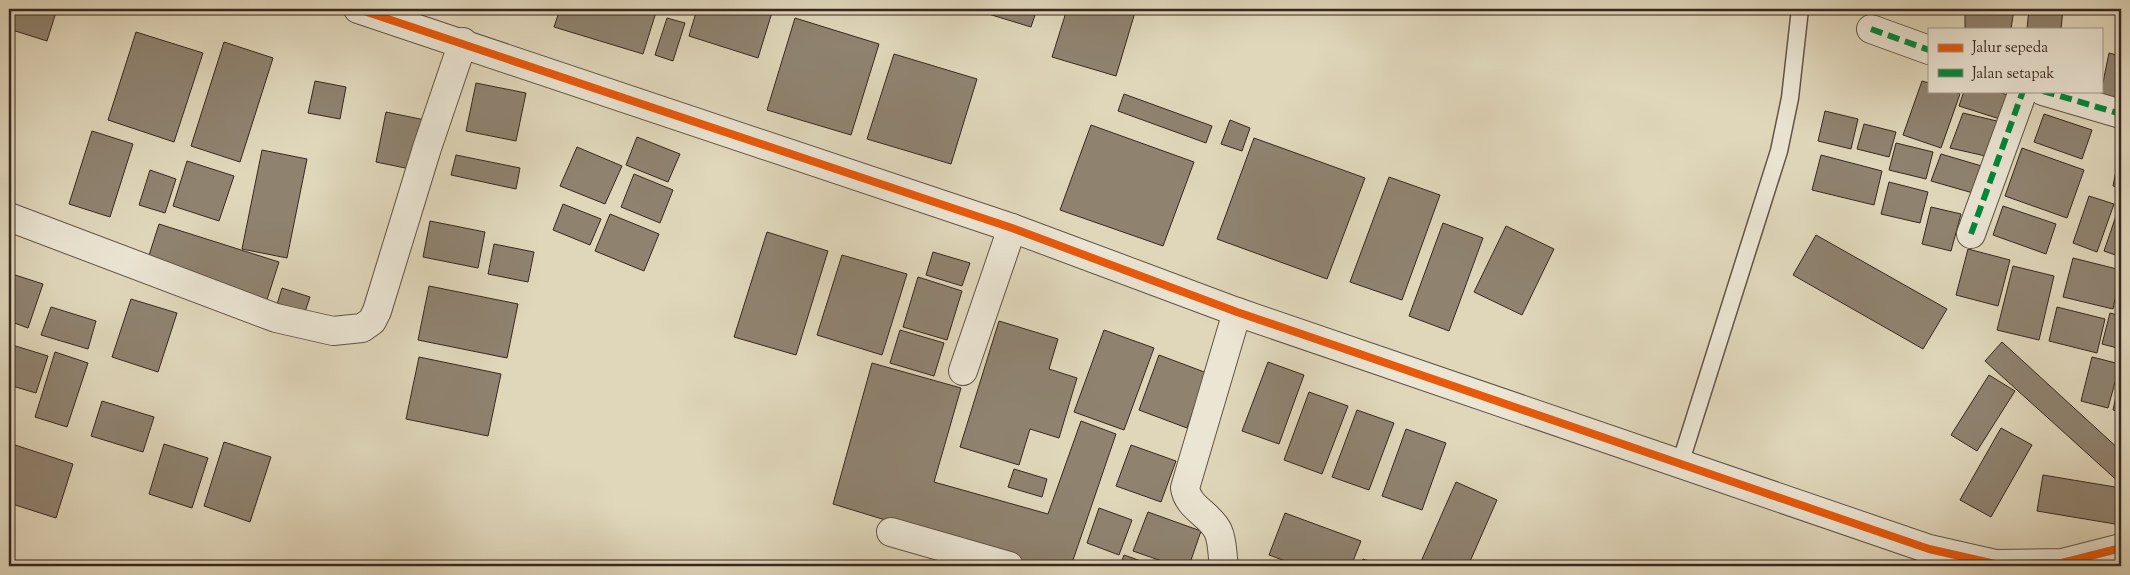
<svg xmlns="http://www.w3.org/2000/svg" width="2130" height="575" viewBox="0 0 2130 575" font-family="'Sorts Mill Goudy',serif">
<rect width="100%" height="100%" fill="#e0d7bb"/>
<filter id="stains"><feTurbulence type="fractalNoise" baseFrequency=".004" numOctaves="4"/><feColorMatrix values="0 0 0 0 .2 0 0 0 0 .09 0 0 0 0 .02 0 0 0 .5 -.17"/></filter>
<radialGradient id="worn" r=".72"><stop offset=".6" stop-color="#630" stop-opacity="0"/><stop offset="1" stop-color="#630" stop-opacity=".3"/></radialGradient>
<g fill="#8f8370" stroke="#37271e">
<polygon points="13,9 57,9 47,41 9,29"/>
<polygon points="560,9 657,9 643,54 554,27"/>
<polygon points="697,9 773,9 758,58 689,36"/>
<polygon points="972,9 1037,9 1031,27"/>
<polygon points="1067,9 1136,9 1116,76 1052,57"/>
<polygon points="1965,9 2014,9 2011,29 1965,29"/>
<polygon points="2029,9 2063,9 2061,29 2027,29"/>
<polygon points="667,18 685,23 673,61 655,55"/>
<polygon points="795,18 879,44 851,135 767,110"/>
<polygon points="136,32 203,53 174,142 108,120"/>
<polygon points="224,42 273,58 240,162 191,146"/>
<polygon points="2109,53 2121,56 2121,106 2099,102"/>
<polygon points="894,54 977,79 951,164 867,139"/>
<polygon points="315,81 346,87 340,119 308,113"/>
<polygon points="1922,81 1929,83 1929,91 1952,91 1960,94 1941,148 1903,135"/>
<polygon points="476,83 526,93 516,141 466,131"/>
<polygon points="1964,91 1997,91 2012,97 2003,120 1959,106"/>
<polygon points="1124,94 1212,126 1206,143 1118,111"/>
<polygon points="1825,111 1858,119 1851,149 1818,141"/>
<polygon points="386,112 425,120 415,170 376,162"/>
<polygon points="1963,113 2001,122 1990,157 1950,148"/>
<polygon points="2044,114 2092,130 2082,159 2034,142"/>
<polygon points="1230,120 1250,128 1242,151 1221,144"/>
<polygon points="1864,124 1896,132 1889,157 1857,149"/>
<polygon points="1091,125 1194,162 1163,246 1060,210"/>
<polygon points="92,131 133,144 110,217 69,204"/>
<polygon points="637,137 680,154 668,182 626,165"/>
<polygon points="1254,138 1365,178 1327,279 1217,239"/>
<polygon points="1896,143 1933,152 1926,179 1889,170"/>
<polygon points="577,147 622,166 605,204 560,186"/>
<polygon points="2022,148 2084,170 2067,218 2005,196"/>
<polygon points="262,150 307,159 287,258 242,249"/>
<polygon points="2120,150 2121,150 2121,187 2113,186"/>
<polygon points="1941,154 1985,167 1973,193 1931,181"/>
<polygon points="456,155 520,168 516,189 451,175"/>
<polygon points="1821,155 1882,171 1874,205 1812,190"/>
<polygon points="187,161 234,176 219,221 173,206"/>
<polygon points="150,170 176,179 165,213 139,205"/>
<polygon points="634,174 673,190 660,223 621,207"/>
<polygon points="1389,177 1440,195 1402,300 1350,282"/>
<polygon points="1889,182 1928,192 1920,223 1881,214"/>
<polygon points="2089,196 2114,204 2097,252 2073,243"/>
<polygon points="563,204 601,219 590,245 553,230"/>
<polygon points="2120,204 2121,204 2121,257 2104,251"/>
<polygon points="2003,206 2056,224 2046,254 1993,235"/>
<polygon points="1931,207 1961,214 1951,251 1922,244"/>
<polygon points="610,214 659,234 644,271 595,251"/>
<polygon points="430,221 485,232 478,268 423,257"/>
<polygon points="1443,223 1483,238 1449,331 1409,316"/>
<polygon points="159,224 279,262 265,306 145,268"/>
<polygon points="1506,226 1554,249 1522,315 1474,292"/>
<polygon points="767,232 828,251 796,355 734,337"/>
<polygon points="1816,235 1947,309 1923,349 1793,275"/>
<polygon points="494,244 534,252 528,282 488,274"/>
<polygon points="1968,249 2010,260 1998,306 1956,295"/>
<polygon points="933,252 970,263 962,286 926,275"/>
<polygon points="842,255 907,274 882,355 817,335"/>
<polygon points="2073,258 2121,270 2113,309 2063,297"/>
<polygon points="2013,266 2054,276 2039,340 1997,330"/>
<polygon points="9,273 43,284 28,328 9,321"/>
<polygon points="918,277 962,291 947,340 903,327"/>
<polygon points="429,286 518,304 507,358 418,340"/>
<polygon points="282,288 310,297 302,321 275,311"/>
<polygon points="131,299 177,313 158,372 112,357"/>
<polygon points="51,307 96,321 88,349 41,335"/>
<polygon points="2057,307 2105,319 2097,353 2049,341"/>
<polygon points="2110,313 2121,316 2121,349 2102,344"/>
<polygon points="999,321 1058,339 1049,369 1077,378 1059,438 1030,429 1019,465 960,447"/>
<polygon points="900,330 944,343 934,376 890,363"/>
<polygon points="1104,330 1154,348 1124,430 1074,412"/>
<polygon points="2002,342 2121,451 2121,484 1985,361"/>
<polygon points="9,344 48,356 36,393 9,385"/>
<polygon points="55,352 88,363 67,427 35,417"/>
<polygon points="1159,355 1207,373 1187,428 1139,410"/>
<polygon points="419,357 501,374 488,436 406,419"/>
<polygon points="2092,357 2120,364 2108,408 2081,401"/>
<polygon points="1268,362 1304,375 1279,444 1242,431"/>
<polygon points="872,363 961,388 934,482 1048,514 1081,421 1116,434 1071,566 1036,566 833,504"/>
<polygon points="2121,374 2121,412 2113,410"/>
<polygon points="1989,375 2015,391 1977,451 1951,435"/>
<polygon points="1309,392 1348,406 1322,474 1284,460"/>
<polygon points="102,401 154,417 143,452 91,436"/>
<polygon points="1357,410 1394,423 1369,490 1332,477"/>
<polygon points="2001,428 2032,445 1991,517 1960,500"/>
<polygon points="1406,429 1446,443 1422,510 1382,496"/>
<polygon points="224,442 271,457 250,522 204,506"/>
<polygon points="9,443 73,464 56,518 9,503"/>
<polygon points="164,444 208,458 192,508 149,494"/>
<polygon points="1131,445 1176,461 1161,502 1116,486"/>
<polygon points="1014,469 1047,479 1042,497 1008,487"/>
<polygon points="2043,475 2121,488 2121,525 2037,511"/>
<polygon points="1456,482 1497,500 1468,566 1419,566"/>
<polygon points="1099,508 1132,520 1119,555 1087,543"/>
<polygon points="1148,512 1201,531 1189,566 1176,566 1133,551"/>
<polygon points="1285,513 1361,541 1351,566 1299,566 1269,555"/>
<polygon points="1124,555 1155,566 1120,566"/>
<polygon points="1363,559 1383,566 1360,566"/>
</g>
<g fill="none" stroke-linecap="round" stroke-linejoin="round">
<g stroke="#615345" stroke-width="19">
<polyline id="lane" points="1680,464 1779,151 1790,98 1800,9"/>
</g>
<g stroke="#615345" stroke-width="30">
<g id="street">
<polyline points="358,9 1012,228 1237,312 1929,549 1995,564 2062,563 2121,548"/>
<polyline points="1871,29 1929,50"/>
<polyline points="2043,91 2121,114"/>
<polyline points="9,217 276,318 333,331 362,328 372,321 377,311 427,148 463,42"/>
<polyline points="1971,234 2023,91"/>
<polyline points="963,371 1012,228"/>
<polyline points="891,532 1009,566"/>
<path d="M1224,566C1222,555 1223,542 1218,531C1210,514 1188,508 1185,488L1237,312"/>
</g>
</g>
<use href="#lane" stroke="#ebe5d3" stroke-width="16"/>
<use href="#street" stroke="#ebe5d3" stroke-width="28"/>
<g stroke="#00873e" stroke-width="6" stroke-dasharray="12 6" stroke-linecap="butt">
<polyline points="1871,29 1929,50"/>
<polyline points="2043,91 2121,114"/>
<polyline points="1971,234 2023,91"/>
</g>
<g stroke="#ebe5d3" stroke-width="11">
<polyline id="cycleway" points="358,9 1012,228 1237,312 1929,549 1995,564 2062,563 2121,548"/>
</g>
<use href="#cycleway" stroke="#e8590c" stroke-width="8"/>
</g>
<rect width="2130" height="575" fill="none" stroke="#e0d7bb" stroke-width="30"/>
<rect x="10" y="10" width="2110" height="555" fill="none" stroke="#37271e" stroke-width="2.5"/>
<rect x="15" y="15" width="2100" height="545" fill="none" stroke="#37271e"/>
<rect x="1928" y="28" width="175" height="65" fill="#ebe5d3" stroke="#a3998b"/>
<rect x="1938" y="44" width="25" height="8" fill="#e8590c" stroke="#a3998b"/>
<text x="1972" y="52" font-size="15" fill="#37271e">Jalur sepeda</text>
<rect x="1938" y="69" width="25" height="8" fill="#00873e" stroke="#a3998b"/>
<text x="1972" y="78" font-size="15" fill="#37271e">Jalan setapak</text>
<rect width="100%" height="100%" filter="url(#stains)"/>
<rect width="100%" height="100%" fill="url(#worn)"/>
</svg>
